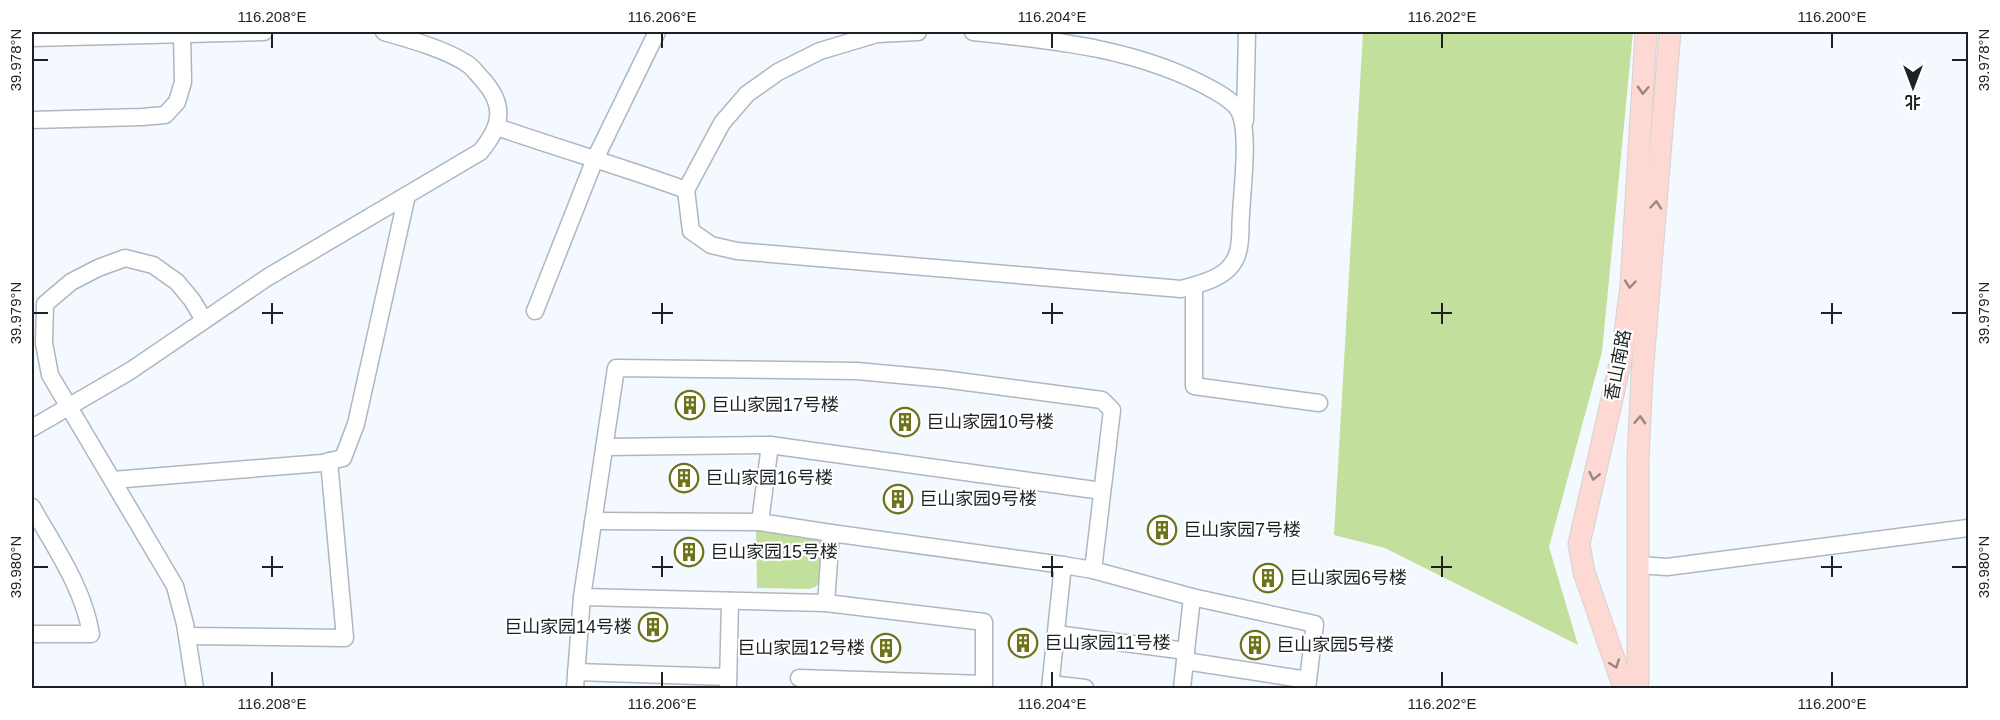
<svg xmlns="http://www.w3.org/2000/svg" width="2000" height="720" viewBox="0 0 2000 720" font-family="Arial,'Noto Sans SC',sans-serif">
<rect width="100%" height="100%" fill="#f3f9fe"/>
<g fill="#c2df9c">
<polygon points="1363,32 1633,32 1602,352 1549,547 1578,645 1385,548 1334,535"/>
<polygon points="756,526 821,531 820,582 815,587 808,589 757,588"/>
</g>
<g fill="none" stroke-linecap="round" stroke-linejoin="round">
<g stroke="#aeb7c0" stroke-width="19">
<g id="minor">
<path d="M918,32L877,34L820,51L778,72L747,94L722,123L686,190L691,231L711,245L737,251L1181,289C1205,283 1235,276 1239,247C1241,237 1240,225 1241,215C1242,190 1250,131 1239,111C1235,103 1222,95 1215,91C1142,49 1054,40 973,32"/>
<polyline points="32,38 264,32"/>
<polyline points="32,120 142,117 165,115 177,102 183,82 182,34"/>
<polyline points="1245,121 1247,32"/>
<path d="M497,127C560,149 623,167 686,190"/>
<polyline points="1194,286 1194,386 1319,403"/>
<polyline points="535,311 595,159 657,32"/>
<path d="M32,428L130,371L268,277L480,152C502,126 506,105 482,79C477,74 472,66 466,63C442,48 411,40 384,32"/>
<polyline points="604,447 770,445 1102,491"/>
<polyline points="113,480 322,463 343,458 356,424 407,195"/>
<path d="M32,507C55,548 83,587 91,634H32"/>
<polyline points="593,521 760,522 831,533"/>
<polyline points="760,522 770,445"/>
<polyline points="1063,565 1093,570 1192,597 1315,624 1307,688"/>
<polyline points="1639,565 1667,567 1968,528"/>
<polyline points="582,597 616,368 857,371 943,379 1102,400 1112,410 1093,570"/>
<polyline points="1056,634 1186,651"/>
<polyline points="187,636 345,638 329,461"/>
<polyline points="1185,661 1308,680"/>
<polyline points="576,672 728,677"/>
<polyline points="799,678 984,684 984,622 826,603 831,533 1063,565 1050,688"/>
<polyline points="1051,684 1085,688"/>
<polyline points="728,687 730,601"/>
<polyline points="195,688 185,624 175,586 50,375 44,343 45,304 71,282 98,268 125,258 153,265 177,282 192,300 204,320"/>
<polyline points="575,688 582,597 826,603"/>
<polyline points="1182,688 1192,597"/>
</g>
</g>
<g stroke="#d2d3d3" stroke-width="23">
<g id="major">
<polyline points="1624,688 1584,572 1579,544 1622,355 1631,286 1646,32"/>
<polyline points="1636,688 1638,682 1638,458 1642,375 1670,32"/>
</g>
</g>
<use href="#minor" stroke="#fff" stroke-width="16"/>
<use href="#major" stroke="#fed8d2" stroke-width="21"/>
</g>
<defs><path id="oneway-chevron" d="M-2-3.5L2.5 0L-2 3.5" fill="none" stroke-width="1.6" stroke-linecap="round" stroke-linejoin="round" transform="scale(1.5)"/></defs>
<g stroke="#998684">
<use href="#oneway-chevron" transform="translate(1643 90) rotate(93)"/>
<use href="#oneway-chevron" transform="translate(1656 205) rotate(-85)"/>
<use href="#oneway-chevron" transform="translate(1630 284) rotate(95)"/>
<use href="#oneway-chevron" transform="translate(1640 420) rotate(-87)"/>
<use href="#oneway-chevron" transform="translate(1594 476) rotate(103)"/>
<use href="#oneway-chevron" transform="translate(1615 664) rotate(70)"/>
</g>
<path fill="none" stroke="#1d2124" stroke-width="2" d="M272,33V48M662,33V48M1052,33V48M1442,33V48M1832,33V48M33,60H48M1952,60H1967M272,303V324M662,303V324M1052,303V324M1442,303V324M1832,303V324M33,313H48M262,313H283M652,313H673M1042,313H1063M1431,313H1452M1821,313H1842M1952,313H1967M272,556V577M662,556V577M1052,556V577M1442,556V577M1832,556V577M33,567H48M262,567H283M652,567H673M1042,567H1063M1431,567H1452M1821,567H1842M1952,567H1967M272,672V687M662,672V687M1052,672V687M1442,672V687M1832,672V687"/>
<defs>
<g id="building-ring" transform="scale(1.5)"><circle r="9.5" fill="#fff" stroke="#6e731a" stroke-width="1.5"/><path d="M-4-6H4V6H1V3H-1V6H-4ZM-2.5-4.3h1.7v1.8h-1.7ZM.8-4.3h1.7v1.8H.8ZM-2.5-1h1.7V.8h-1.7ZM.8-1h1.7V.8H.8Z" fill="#6e731a"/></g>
</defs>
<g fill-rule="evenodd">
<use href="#building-ring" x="690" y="405"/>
<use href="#building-ring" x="905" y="422"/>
<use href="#building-ring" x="684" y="478"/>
<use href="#building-ring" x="898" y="499"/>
<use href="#building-ring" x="1162" y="530"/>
<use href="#building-ring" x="689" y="552"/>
<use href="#building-ring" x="1268" y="578"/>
<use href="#building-ring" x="653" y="627"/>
<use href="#building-ring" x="1023" y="643"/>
<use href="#building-ring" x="1255" y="645"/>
<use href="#building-ring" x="886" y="648"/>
</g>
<g text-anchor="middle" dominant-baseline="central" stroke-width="4.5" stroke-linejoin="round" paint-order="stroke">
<g font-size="18" fill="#1d2124" stroke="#fff">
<text transform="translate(1618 365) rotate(-79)">香山南路</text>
</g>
<g font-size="18" fill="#1d2124" stroke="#fff" text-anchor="start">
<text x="711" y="405">巨山家园17号楼</text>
<text x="926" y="422">巨山家园10号楼</text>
<text x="705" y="478">巨山家园16号楼</text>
<text x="919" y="499">巨山家园9号楼</text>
<text x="1183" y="530">巨山家园7号楼</text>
<text x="710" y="552">巨山家园15号楼</text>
<text x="1289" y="578">巨山家园6号楼</text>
<text x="632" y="627" text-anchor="end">巨山家园14号楼</text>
<text x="1044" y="643">巨山家园11号楼</text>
<text x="1276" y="645">巨山家园5号楼</text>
<text x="865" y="648" text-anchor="end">巨山家园12号楼</text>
</g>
</g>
<rect width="2000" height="720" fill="none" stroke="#ffffff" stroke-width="66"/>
<g transform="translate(1913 87) rotate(180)" stroke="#ffffff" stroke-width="4.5" paint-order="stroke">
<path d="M0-4.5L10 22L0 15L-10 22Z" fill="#1d2124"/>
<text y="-9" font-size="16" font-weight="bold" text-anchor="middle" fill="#1d2124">北</text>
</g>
<rect x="33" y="33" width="1934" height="654" fill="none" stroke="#1d2124" stroke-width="2"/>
<g font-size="15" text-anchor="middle" fill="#1d2124">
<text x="272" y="22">116.208°E</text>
<text x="662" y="22">116.206°E</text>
<text x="1052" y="22">116.204°E</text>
<text x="1442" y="22">116.202°E</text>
<text x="1832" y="22">116.200°E</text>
<text transform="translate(1984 60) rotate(-90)" y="5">39.978°N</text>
<text transform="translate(16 60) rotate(-90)" y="5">39.978°N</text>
<text transform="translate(1984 313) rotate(-90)" y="5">39.979°N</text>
<text transform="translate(16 313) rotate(-90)" y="5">39.979°N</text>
<text transform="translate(1984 567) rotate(-90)" y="5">39.980°N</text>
<text transform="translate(16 567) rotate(-90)" y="5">39.980°N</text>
<text x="272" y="709">116.208°E</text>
<text x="662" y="709">116.206°E</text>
<text x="1052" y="709">116.204°E</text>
<text x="1442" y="709">116.202°E</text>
<text x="1832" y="709">116.200°E</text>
</g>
</svg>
